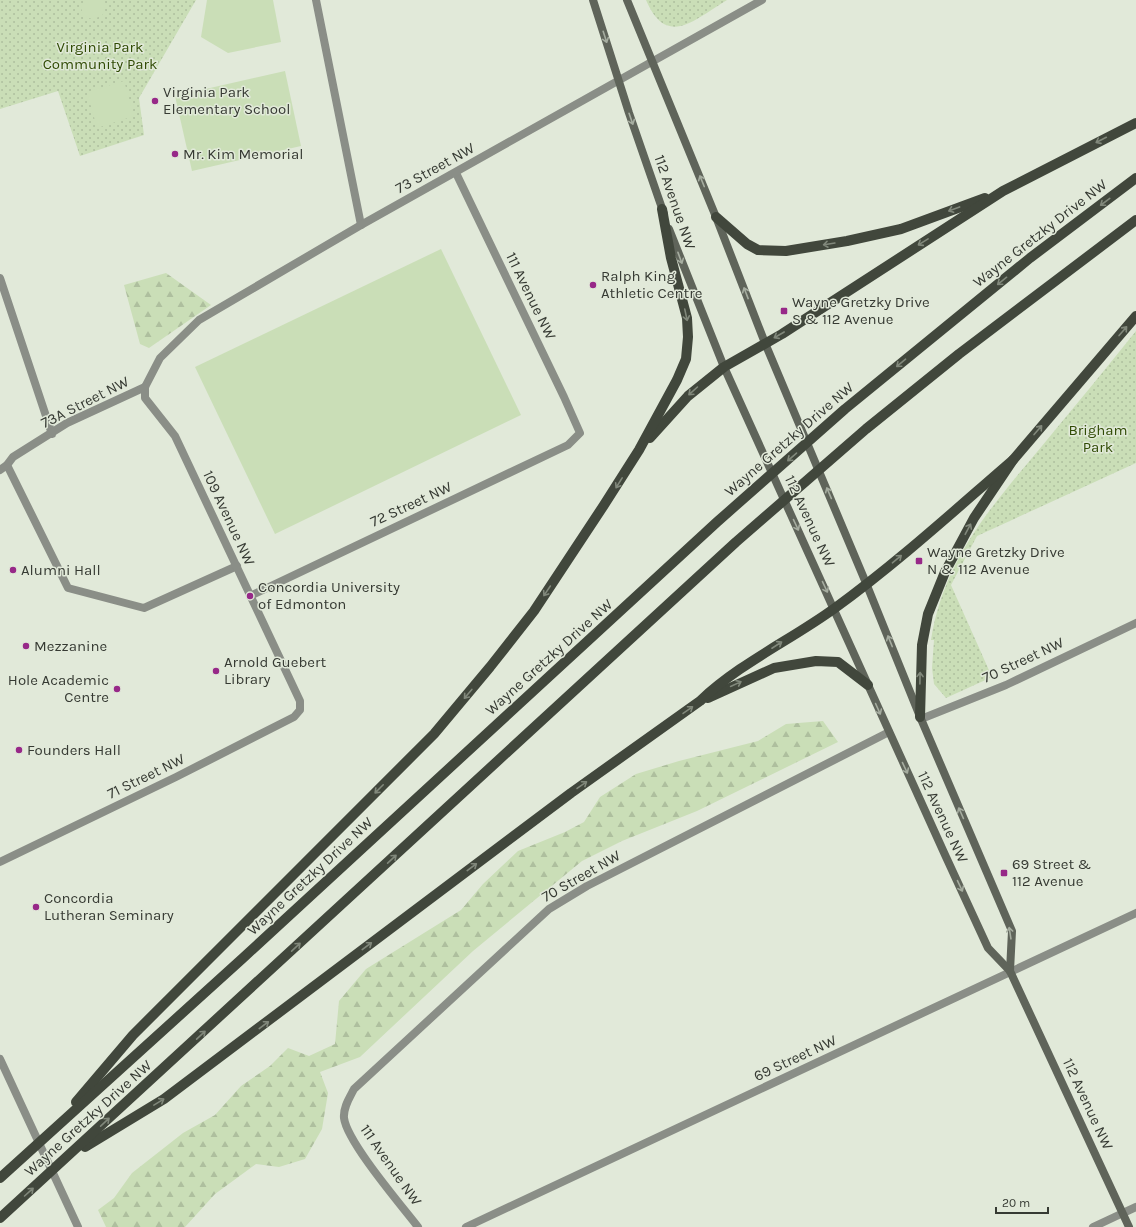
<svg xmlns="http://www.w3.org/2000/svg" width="1136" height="1227" viewBox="0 0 1136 1227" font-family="Karla,sans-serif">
<defs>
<pattern id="grass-dots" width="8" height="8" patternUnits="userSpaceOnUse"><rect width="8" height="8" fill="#cadeb7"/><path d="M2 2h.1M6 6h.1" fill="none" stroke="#aebf9e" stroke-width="1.8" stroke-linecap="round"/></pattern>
<pattern id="forest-firs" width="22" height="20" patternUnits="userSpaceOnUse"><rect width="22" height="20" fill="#cadeb7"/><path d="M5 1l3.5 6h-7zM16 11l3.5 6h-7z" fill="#aebf9e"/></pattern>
</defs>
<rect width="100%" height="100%" fill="#e1e9d9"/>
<g fill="url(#grass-dots)">
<polygon points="0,0 196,0 139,98 144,135 80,156 58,91 0,109"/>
<path d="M646,0H727C695,19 667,49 646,0Z"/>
<path d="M1136,331V463L977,536L951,585L992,677L946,698L934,684L932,668L934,640H931C944,559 991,507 1042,446C1073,408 1105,370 1136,331Z"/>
</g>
<g fill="url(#forest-firs)">
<polygon points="166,273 211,305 149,348 140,344 124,285"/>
<polygon points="823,721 838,742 697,811 622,841 582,861 473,951 360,1057 320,1072 328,1093 322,1129 305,1159 279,1167 256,1164 215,1194 185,1227 106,1227 98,1210 114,1198 132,1173 183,1133 215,1115 241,1086 270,1066 288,1048 309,1056 335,1044 339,1001 366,969 461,910 483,884 518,851 565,832 584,822 600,797 636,774 679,761 758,741 786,724"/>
</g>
<g fill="#cadeb7">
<polygon points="84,0 102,0 105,9 102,16 92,19 84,16 81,8"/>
<polygon points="207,0 273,0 281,42 228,53 201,37"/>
<polygon points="285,71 301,146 192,171 175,96"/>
<polygon points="124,81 134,116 97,128 87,92"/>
<polygon points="441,249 521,415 275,534 195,367"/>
</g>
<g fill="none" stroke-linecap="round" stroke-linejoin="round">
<g stroke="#8a8e87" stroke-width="8">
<polyline points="316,0 361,225"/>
<polyline points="0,278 52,434"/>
<polyline points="7,465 68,588 144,608 237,566"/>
<polyline points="0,470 7,465 13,457 67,423 145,387"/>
<polyline points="250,596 568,445 580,433 564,397 456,173"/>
<polyline points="921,719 1006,685 1136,623"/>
<polyline points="0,862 176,777 294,717 300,710 300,701 175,436 145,398 145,387 160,358 199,320 361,225 762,0"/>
<path d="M418,1227C401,1205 347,1142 344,1118C343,1107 350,1097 354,1089L549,909L587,886L889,732"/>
<polyline points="466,1227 1136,913"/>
<polyline points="1093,1227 1123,1213"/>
</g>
<g stroke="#8a8e87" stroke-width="8">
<polyline points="0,1059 78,1227"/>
<polyline points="1123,1213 1136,1207"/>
</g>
<g stroke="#5f645a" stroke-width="8">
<polyline points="593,0 629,113 664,214"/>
<polyline points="627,0 716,217 765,343 866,583 921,719 1012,931 1010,971"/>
<polyline points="669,229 724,367 946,857 988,948 1010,971 1129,1227"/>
</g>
<g stroke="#41473c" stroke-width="10">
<polyline points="716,217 747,244 758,250 786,251 847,241 901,229 985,198"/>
<polyline points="650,438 688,396 724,367 782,334 1003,191 1136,123"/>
<polyline points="708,698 774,668 816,661 838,662 868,685"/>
<polyline points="920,717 922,645 928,614 945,572 974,518 1013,460 1136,316"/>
<polyline points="76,1102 133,1035 434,734 490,667 534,611 604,505 639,450 677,380 686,359 688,337 687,318 671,258 662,209"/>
<path d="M85,1147L164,1099L571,793L700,701C740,663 791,640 835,608C897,563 955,510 1013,460"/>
<polyline points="0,1178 243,958 717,522 845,409 1030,258 1136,178"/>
<polyline points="0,1218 736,542 866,429 959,354 1136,220"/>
</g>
</g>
<defs><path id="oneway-shaft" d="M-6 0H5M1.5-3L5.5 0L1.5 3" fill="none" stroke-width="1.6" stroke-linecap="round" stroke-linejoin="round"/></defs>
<g stroke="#a6ada0">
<use href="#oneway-shaft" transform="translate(605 37) rotate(72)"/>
<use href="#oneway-shaft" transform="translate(631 119) rotate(71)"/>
<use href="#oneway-shaft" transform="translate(702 181) rotate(-112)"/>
<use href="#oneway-shaft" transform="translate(680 258) rotate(70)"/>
<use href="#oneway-shaft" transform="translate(746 293) rotate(-111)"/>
<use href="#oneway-shaft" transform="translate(829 493) rotate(-113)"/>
<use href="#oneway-shaft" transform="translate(796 525) rotate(65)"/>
<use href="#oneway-shaft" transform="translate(825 587) rotate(65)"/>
<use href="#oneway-shaft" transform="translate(890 641) rotate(-112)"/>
<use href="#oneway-shaft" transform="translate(878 709) rotate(66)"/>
<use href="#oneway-shaft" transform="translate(905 768) rotate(65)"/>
<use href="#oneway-shaft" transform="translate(961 813) rotate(-114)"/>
<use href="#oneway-shaft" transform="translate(960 886) rotate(65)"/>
<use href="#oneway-shaft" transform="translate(1010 933) rotate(-99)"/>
</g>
<g stroke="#81887b">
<use href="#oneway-shaft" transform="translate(1101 140) rotate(153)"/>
<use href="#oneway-shaft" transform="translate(1105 202) rotate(143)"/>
<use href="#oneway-shaft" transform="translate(954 209) rotate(160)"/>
<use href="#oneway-shaft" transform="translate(923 242) rotate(148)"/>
<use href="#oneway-shaft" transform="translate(829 244) rotate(171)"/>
<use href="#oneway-shaft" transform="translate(1002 281) rotate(141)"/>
<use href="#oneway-shaft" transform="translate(686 315) rotate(78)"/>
<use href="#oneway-shaft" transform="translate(1123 331) rotate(-49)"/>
<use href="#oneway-shaft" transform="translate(779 335) rotate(150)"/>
<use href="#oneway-shaft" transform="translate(901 363) rotate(140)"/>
<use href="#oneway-shaft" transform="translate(693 391) rotate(138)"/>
<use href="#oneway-shaft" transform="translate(1038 430) rotate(-49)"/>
<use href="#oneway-shaft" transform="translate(792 457) rotate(139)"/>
<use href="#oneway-shaft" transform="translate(619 483) rotate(122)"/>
<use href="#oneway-shaft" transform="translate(968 529) rotate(-62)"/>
<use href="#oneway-shaft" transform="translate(897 559) rotate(-40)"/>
<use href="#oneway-shaft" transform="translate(547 591) rotate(124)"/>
<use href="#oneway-shaft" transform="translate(777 645) rotate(-33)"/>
<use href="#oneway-shaft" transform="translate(920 678) rotate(-89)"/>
<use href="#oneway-shaft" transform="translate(736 684) rotate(-25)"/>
<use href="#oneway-shaft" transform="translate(468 694) rotate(130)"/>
<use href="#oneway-shaft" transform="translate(688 710) rotate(-35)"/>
<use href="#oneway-shaft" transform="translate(582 785) rotate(-35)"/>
<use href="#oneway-shaft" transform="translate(379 789) rotate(135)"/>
<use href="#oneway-shaft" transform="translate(392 859) rotate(-43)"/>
<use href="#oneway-shaft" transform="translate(472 867) rotate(-37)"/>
<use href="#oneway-shaft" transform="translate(367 946) rotate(-37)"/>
<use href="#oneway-shaft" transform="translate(296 947) rotate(-43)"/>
<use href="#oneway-shaft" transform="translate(264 1025) rotate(-37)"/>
<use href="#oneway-shaft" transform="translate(201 1035) rotate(-43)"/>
<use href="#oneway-shaft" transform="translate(159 1102) rotate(-31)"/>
<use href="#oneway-shaft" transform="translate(105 1122) rotate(-43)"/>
<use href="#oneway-shaft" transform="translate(29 1192) rotate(-42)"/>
</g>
<g fill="#972888" stroke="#e1e9d9" stroke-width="1.5">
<circle cx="155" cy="101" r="4"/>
<circle cx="175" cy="154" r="4"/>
<circle cx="593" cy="285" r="4"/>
<rect x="780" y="307" width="8" height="8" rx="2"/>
<rect x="915" y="557" width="8" height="8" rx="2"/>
<circle cx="13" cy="570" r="4"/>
<circle cx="250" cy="596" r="4"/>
<circle cx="26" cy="646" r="4"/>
<circle cx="216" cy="671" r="4"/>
<circle cx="117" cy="689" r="4"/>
<circle cx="19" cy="750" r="4"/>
<rect x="1000" y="869" width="8" height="8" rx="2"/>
<circle cx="36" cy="907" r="4"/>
</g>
<g text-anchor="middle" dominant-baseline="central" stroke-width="3" stroke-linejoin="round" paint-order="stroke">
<g font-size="15" fill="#304b04" stroke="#e1e9d9">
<text x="100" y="47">Virginia Park<tspan x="100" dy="17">Community Park</tspan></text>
<text x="1098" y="430">Brigham<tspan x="1098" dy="17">Park</tspan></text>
</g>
<g font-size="15" fill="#363a33" stroke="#e1e9d9" text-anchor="start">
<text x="163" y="92">Virginia Park<tspan x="163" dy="17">Elementary School</tspan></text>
<text x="183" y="154">Mr. Kim Memorial</text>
<text x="601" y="276">Ralph King<tspan x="601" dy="17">Athletic Centre</tspan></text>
<text x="792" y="302">Wayne Gretzky Drive<tspan x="792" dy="17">S &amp; 112 Avenue</tspan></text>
<text x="927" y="552">Wayne Gretzky Drive<tspan x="927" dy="17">N &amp; 112 Avenue</tspan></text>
<text x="21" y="570">Alumni Hall</text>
<text x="258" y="587">Concordia University<tspan x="258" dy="17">of Edmonton</tspan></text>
<text x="34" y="646">Mezzanine</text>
<text x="224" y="662">Arnold Guebert<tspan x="224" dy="17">Library</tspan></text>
<text x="109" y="680" text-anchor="end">Hole Academic<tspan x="109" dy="17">Centre</tspan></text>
<text x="27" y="750">Founders Hall</text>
<text x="1012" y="864">69 Street &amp;<tspan x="1012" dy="17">112 Avenue</tspan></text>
<text x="44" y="898">Concordia<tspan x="44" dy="17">Lutheran Seminary</tspan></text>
</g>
<g font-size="15" fill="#363a33" stroke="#e1e9d9">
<text transform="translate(435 168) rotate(-29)">73 Street NW</text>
<text transform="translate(675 202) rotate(71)">112 Avenue NW</text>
<text transform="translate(1040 233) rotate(-38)">Wayne Gretzky Drive NW</text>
<text transform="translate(531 296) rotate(64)">111 Avenue NW</text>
<text transform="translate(85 402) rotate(-27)">73A Street NW</text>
<text transform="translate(789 439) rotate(-41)">Wayne Gretzky Drive NW</text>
<text transform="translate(411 504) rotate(-25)">72 Street NW</text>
<text transform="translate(229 518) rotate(65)">109 Avenue NW</text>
<text transform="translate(810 521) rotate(65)">112 Avenue NW</text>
<text transform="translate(549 657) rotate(-42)">Wayne Gretzky Drive NW</text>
<text transform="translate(1023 660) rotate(-25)">70 Street NW</text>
<text transform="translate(146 776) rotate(-26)">71 Street NW</text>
<text transform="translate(943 817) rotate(65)">112 Avenue NW</text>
<text transform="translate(310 876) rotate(-43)">Wayne Gretzky Drive NW</text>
<text transform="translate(581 876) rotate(-30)">70 Street NW</text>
<text transform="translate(795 1058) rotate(-25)">69 Street NW</text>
<text transform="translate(1088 1104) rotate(65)">112 Avenue NW</text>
<text transform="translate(88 1118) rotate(-42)">Wayne Gretzky Drive NW</text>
<text transform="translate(391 1165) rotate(55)">111 Avenue NW</text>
</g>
</g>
<path d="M996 1207v6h52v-6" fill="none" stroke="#363a33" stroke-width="2"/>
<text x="1002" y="1207" font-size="12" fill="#363a33" stroke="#e1e9d9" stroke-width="3" paint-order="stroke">20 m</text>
</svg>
